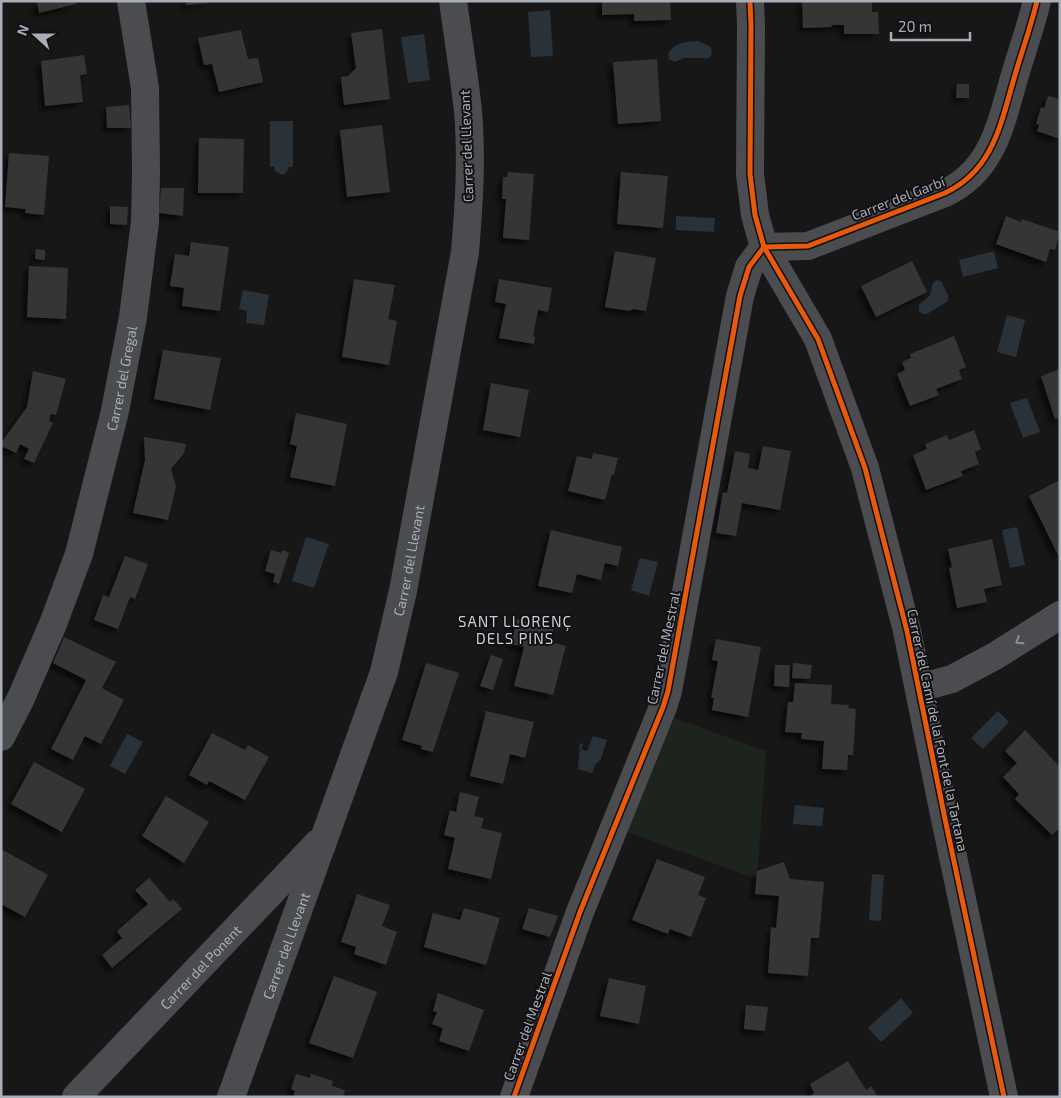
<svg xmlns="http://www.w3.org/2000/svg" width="1061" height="1098" viewBox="0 0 1061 1098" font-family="'Exo 2',sans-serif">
<defs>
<filter id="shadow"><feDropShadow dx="-4.5" dy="4.5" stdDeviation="2.5" flood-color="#0009"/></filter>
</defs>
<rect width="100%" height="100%" fill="#171717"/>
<polygon fill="#1d241e" points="674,718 766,751 757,879 627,832"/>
<g fill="#2a3239">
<polygon points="550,10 553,56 531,57 528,12"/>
<polygon points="424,34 430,80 408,83 401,37"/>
<path d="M698,41L711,47L712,54L709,58H684L675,62L669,59L668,54C675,42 685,42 698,41Z"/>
<polygon points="270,121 293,121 293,167 289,167 286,173 282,175 275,171 274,166 270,167"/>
<polygon points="676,216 715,218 714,232 676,230"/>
<polygon points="994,251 998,268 963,277 959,260"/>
<polygon points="937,280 941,281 948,295 948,301 927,314 923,314 919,311 919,305 930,295 933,283"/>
<polygon points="243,290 269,295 264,325 246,323 247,311 239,309"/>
<polygon points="1007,315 1025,320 1016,357 997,352"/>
<polygon points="1027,398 1040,432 1023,438 1010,403"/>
<polygon points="1017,527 1025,565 1010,568 1002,530"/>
<polygon points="306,537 329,544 314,588 292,581"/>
<polygon points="640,558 658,562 649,596 631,590"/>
<polygon points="998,711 1009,722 983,749 971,738"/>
<polygon points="127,734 143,742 125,774 110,766"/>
<polygon points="593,736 607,740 601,759 595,765 592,773 578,769 580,743 583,744 581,749 587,751"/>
<polygon points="795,805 824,808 822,826 793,824"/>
<polygon points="872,874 884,875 881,921 869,920"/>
<polygon points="901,998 913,1013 881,1042 868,1028"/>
</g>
<g fill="#353536" filter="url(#shadow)">
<polygon points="37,1 76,1 76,4 39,13"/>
<polygon points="186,1 209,1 209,3 186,5"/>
<polygon points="602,1 670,1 671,20 634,21 634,14 602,15"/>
<polygon points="802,1 872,1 872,12 878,12 879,34 844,34 844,25 831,25 832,27 803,28"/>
<polygon points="382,29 390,99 344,105 341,77 348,76 356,68 351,33"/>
<polygon points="241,30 248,59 258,58 263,82 219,92 212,64 204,65 198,38"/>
<polygon points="84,55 87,74 80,75 83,102 45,106 41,61"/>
<polygon points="657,59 661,121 618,124 613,62"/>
<polygon points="957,84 969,84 969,98 956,98"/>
<polygon points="1048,96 1060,99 1060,139 1037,131 1039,125 1036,124 1041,107 1044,108"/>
<polygon points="129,105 131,128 107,128 106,107"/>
<polygon points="382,125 390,192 347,197 340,130"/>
<polygon points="199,138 244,139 243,193 198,193"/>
<polygon points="9,153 49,156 44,215 25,213 26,209 5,207"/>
<polygon points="508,172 534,174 529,240 503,238 506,199 502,199 503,177 507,177"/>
<polygon points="621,172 668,176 663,228 617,224"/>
<polygon points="161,188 184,188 183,216 159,213"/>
<polygon points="110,206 128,207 127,225 110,224"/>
<polygon points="1006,216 1021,222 1022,219 1060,232 1055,250 1050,249 1046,262 996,244"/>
<polygon points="191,242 229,247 220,311 182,306 184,288 170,286 175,254 189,256"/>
<polygon points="36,249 45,250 45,260 35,259"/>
<polygon points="615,251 656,258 646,311 634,309 629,311 605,307"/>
<polygon points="912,261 927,292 876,317 861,286"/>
<polygon points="29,266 68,268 66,319 27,317"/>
<polygon points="354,279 395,285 388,319 397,321 389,365 342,357"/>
<polygon points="499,279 552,288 548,312 538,310 533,336 535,337 534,344 499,338 506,304 495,302"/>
<polygon points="954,336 966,367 959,370 962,379 936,389 939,395 910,406 897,374 905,370 902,362 911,358 910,354"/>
<polygon points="163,350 221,358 210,410 154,399"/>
<polygon points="1060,369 1060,421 1059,422 1058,418 1055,419 1041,376"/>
<polygon points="33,371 66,379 56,415 51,414 49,421 53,423 34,463 24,459 29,449 20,444 16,453 1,446 1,443 27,407"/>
<polygon points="491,383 529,390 520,437 483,430"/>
<polygon points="296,413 347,424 335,486 290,477 297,446 290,444"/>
<polygon points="974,430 981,449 975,452 979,464 961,471 963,476 926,490 913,455 927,449 925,444 947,435 949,440"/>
<polygon points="144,437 186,444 184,453 171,469 176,487 168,520 133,513 145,460"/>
<polygon points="763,446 791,451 780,510 742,503 736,536 716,533 723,492 727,493 735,451 750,454 748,468 758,470"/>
<polygon points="593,453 618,458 614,475 612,474 605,500 568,491 577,456 592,459"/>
<polygon points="1060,480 1060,554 1058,555 1029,496"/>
<polygon points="551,530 622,547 618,566 605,563 601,580 577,574 572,593 538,586"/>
<polygon points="992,539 1002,585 984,589 987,602 957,608 949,568 952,567 948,549"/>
<polygon points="271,550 281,553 283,550 289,553 279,584 273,582 275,574 265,571"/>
<polygon points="125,556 148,564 135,599 130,597 118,629 94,620 103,595 109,597"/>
<polygon points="517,619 554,629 551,642 566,646 553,695 514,686 524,647 511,644"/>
<polygon points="64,637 116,662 102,688 124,700 101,744 85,736 73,760 51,749 86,680 53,663"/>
<polygon points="716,639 761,647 748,717 712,710 714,698 711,698 718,661 712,660"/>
<polygon points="491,655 503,659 493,690 480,686"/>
<polygon points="426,663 459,673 433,752 421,749 422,746 402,740"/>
<polygon points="793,663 812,665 810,679 792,678"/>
<polygon points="775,665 790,665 789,687 774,686"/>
<polygon points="795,683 832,685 831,704 849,705 848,708 856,709 853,755 848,755 847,770 822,769 824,741 801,739 802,733 785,732 788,702 793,702"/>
<polygon points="486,711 534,722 525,758 510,754 503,784 470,776"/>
<polygon points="1025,730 1060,767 1060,828 1052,835 1015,799 1019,794 1003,777 1017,763 1005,751"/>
<polygon points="212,733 245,750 248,745 269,757 245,800 209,781 207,785 189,775"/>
<polygon points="34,762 85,789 62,832 11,804"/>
<polygon points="460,792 479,797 474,816 484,818 481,828 502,833 491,879 448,869 455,838 444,835 450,810 456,812"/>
<polygon points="166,796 209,822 184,863 142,836"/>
<polygon points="1,849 48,875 25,917 1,904"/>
<polygon points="657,859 705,877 698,895 706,898 691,937 670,929 668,934 632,920"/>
<polygon points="784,862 790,879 824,882 819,938 811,938 808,976 768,973 771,927 776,928 779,896 755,894 757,871"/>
<polygon points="149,878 170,902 173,899 182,909 112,968 102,955 122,938 117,931 148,904 135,890"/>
<polygon points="357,894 390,905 382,926 397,932 386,965 354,954 356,947 341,942"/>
<polygon points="464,908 500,918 486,965 424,947 433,913 460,920"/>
<polygon points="529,908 558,916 550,937 522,929"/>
<polygon points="334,976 377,992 353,1058 309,1043"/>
<polygon points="609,978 646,986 639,1024 600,1016"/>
<polygon points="438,993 484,1010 469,1051 439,1041 443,1028 432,1024 437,1012 433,1011"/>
<polygon points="746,1005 768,1007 765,1031 744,1029"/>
<polygon points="848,1061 866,1090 871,1086 878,1097 809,1097 814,1093 810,1084"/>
<polygon points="296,1074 310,1078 311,1074 333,1081 332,1086 345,1090 343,1097 293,1097 295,1091 291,1089"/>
</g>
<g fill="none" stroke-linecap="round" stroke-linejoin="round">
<g stroke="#4b4c50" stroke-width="28">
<polyline points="750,1 751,25 750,174 755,215 764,247 818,339 865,468 907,631 945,819 1004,1097"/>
<polyline points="919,688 952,679 995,656 1060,615"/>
<path id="s1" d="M1,737L21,698L53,624L79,554L115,411L133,317L145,222L146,173L145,88L131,1"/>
<path id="s2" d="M76,1097L318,843"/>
<path id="s3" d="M231,1097L384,672L403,591L465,252C469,205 472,158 468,111C464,74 458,38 453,1"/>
<path d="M514,1097L580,912L663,707L668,691L740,296L749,267L764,247L808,246L945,193C994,170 1001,122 1015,75C1022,51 1031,26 1037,1"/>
</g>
<g stroke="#111113" stroke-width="8">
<g id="cycleway">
<polyline points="750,1 751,25 750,174 755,215 764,247 818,339 865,468 907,631 945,819 1004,1097"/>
<path d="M514,1097L580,912L663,707L668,691L740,296L749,267L764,247L808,246L945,193C994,170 1001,122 1015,75C1022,51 1031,26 1037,1"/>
</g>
</g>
<use href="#cycleway" stroke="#e8590c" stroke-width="5"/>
</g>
<defs><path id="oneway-chevron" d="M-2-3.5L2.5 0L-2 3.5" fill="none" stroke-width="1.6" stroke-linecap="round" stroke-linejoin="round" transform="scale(1.25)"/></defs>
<use stroke="#8c9099" href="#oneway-chevron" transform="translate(1019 641) rotate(147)"/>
<g text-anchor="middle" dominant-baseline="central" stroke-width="4" stroke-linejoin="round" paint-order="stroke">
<g font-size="14" fill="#a8adb8" stroke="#111113">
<text transform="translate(466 146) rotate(-92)">Carrer del Llevant</text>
<text transform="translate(898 198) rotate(-21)">Carrer del Garbí</text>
<text stroke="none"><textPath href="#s1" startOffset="380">Carrer del Gregal</textPath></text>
<text stroke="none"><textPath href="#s3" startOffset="566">Carrer del Llevant</textPath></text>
<text transform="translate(663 648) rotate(-78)">Carrer del Mestral</text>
<text transform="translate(938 730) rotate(78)">Carrer del Camí de la Font de la Tartana</text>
<text stroke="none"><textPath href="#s3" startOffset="161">Carrer del Llevant</textPath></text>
<text stroke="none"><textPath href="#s2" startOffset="180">Carrer del Ponent</textPath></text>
<text transform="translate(527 1026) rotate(-70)">Carrer del Mestral</text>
</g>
<g font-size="15" letter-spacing="1" fill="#c9ccd4" stroke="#111113">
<text x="515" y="621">SANT LLORENÇ<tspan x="515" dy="17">DELS PINS</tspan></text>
</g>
</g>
<rect width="1061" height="1098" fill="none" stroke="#a8adb8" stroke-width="5"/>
<g transform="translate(35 35) rotate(291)" stroke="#111113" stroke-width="4" paint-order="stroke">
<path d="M0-4L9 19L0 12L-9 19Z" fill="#a8adb8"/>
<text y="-8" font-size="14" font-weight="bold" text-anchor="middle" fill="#a8adb8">N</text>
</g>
<path d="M891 32v8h79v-8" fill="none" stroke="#a8adb8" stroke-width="2.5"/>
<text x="898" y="32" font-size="15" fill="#a8adb8" stroke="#111113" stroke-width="4" paint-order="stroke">20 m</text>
</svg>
